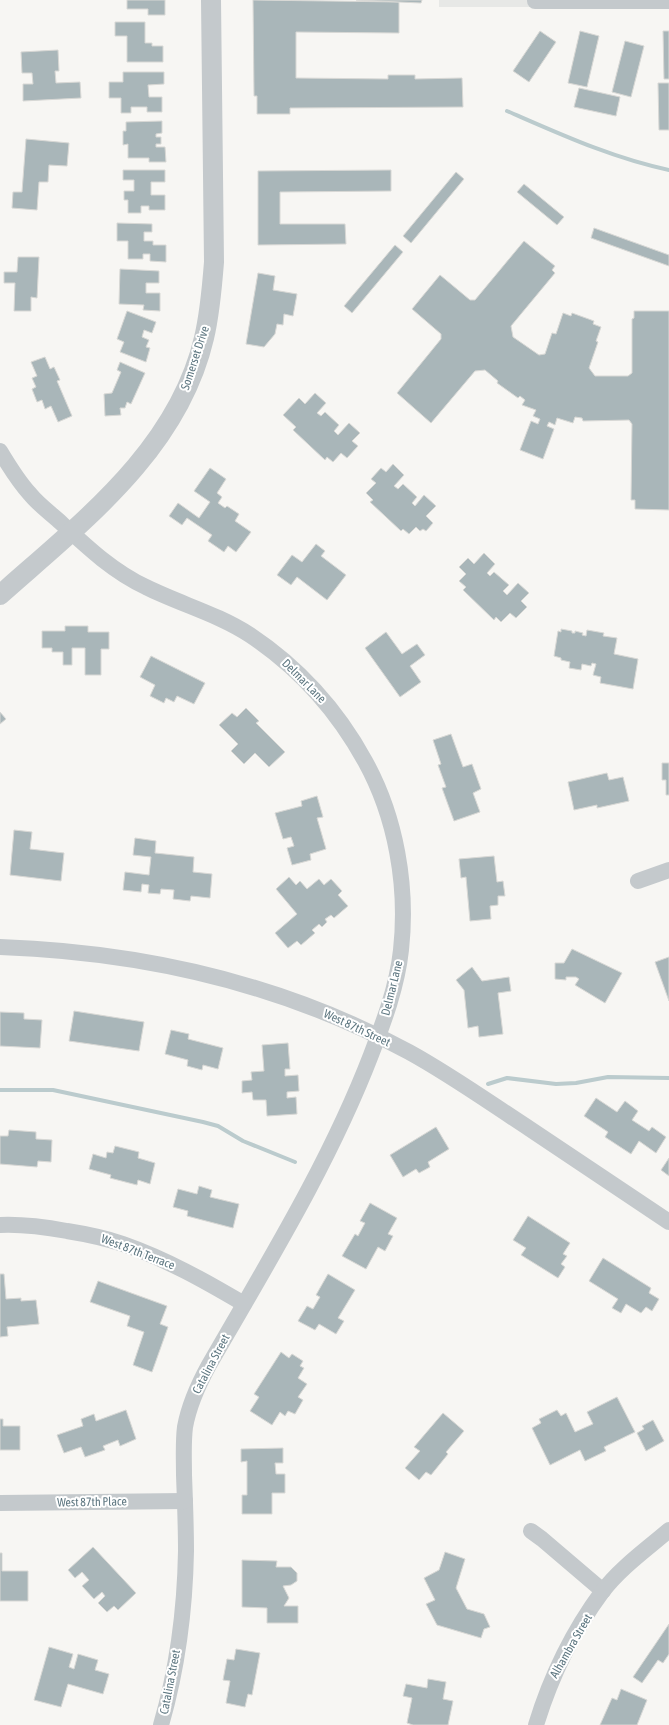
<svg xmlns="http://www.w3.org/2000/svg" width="669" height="1725" viewBox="0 0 669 1725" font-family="'Asap Condensed',sans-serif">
<rect width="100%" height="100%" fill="#f7f6f3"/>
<rect fill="#e7e8e6" x="439" y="0" width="230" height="7"/>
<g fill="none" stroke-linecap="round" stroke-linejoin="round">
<g stroke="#bbcbcd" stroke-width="4">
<path d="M507,111C560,134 612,158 669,170"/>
<polyline points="488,1084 507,1078 556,1084 576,1083 608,1077 669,1078"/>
<polyline points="0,1090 53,1090 203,1122 218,1126 243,1141 295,1162"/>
</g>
</g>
<g fill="#a9b6b9" stroke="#d8d8d5">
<polygon points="127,0 165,0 165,15 148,15 148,9 127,9"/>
<polygon points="253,0 399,2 399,33 296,32 296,78 388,79 388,75 415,75 415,79 462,78 463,107 290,108 290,114 257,114 257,96 254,96"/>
<polygon points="356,0 422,0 421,3"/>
<polygon points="115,22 145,22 145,43 152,43 152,46 163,46 163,62 127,62 127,36 115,36"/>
<polygon points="540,31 556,42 529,82 513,71"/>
<polygon points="580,31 599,36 587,87 568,83"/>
<polygon points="663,31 669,31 669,79 664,79"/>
<polygon points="625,41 644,46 631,97 612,92"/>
<polygon points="58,50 59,71 55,71 56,83 80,82 81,98 23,101 23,84 33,84 32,73 22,73 21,52"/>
<polygon points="123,72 164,72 164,84 148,85 149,97 162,97 162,112 147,112 147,107 131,107 131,113 121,113 121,98 109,98 109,82 123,82"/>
<polygon points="658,83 669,83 669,130 659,130"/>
<polygon points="579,88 620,97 616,116 574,107"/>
<polygon points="162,121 162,133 156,134 156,137 161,137 161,144 156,144 156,147 165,147 166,162 149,162 149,158 128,158 128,144 123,145 123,131 126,131 126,122"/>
<polygon points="26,139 69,143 67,166 49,165 48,182 39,182 37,210 12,208 13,192 22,192"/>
<polygon points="123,170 165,170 165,182 151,182 151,195 165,195 165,210 149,210 149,206 141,206 141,213 128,213 128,200 124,200 124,191 134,191 134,180 123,180"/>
<polygon points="391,170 391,191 280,192 280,224 345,224 346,244 258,245 258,171"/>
<polygon points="456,172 464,179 411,243 403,236"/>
<polygon points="524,184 564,217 557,225 517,192"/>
<polygon points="117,223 152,224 152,232 144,232 144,241 153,241 153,245 166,245 166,262 150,261 150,254 143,254 143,259 128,259 128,241 117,241"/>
<polygon points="594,228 669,255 669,266 591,238"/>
<polygon points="524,241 555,266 552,270 555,273 511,326 513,337 539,355 545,354 552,333 556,334 563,313 571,316 572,313 594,321 593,324 601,327 596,341 598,342 589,368 595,376 628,376 632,373 632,319 634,318 634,311 669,311 669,510 635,509 635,500 631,500 632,424 629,420 583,421 582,418 575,417 573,423 557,418 555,425 549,422 547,426 554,429 543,459 520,450 531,421 538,424 540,419 533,416 536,410 522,405 525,400 520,396 518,398 497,383 498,381 485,370 475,371 431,423 397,393 441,339 441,334 412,309 440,275 470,300 475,300"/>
<polygon points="395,245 403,252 352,313 344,306"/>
<polygon points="18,257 39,257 37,298 31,297 31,311 14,311 15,283 4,283 4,272 17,272"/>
<polygon points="120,269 159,271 159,283 146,283 146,293 160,293 160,311 143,310 144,305 119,304"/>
<polygon points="258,273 275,276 273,290 297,294 293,316 284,314 283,325 277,324 275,334 264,347 246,344"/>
<polygon points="127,311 156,322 152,333 144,330 142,337 149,340 146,347 150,348 146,362 120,352 124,342 117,339"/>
<polygon points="45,357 50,369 54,367 60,380 57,381 72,416 58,422 51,406 45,409 42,400 37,402 32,389 36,387 32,378 37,376 31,362"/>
<polygon points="120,362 145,373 131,404 127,402 125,408 120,408 121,415 105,416 104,394 112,393 121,372 117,370"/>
<polygon points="315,393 326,403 317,413 321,416 325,412 339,425 334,431 338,435 349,423 360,433 352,441 358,446 347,458 341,453 333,462 327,457 325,460 293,430 296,427 283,415 299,398 305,404"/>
<polygon points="393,464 404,475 394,486 398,489 403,484 417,497 412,503 415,506 424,495 436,506 426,516 433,523 426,531 423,529 420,531 416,527 409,534 403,529 401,531 370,502 373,500 366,493 376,483 371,479 381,468 386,472"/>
<polygon points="210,468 226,479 217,493 222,497 218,503 225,508 227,506 239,514 235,521 251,532 236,552 228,546 224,552 208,541 212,535 187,518 182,525 169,516 178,503 199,518 210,502 194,491"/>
<polygon points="316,544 325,551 321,556 346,575 327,600 297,577 291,585 277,575 292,555 302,562"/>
<polygon points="484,553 495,564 487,573 490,576 494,572 509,585 503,591 507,595 518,583 529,593 521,601 527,607 516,618 510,613 501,622 496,617 494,620 463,590 466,587 459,581 466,574 459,567 468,558 474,564"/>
<polygon points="65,626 88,626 88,632 109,632 109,649 101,649 101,675 85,675 85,648 72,648 72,665 63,665 63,652 52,652 52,648 42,648 42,631 65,631"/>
<polygon points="561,629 572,631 572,633 575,633 575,631 583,633 582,635 586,636 587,630 604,633 603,636 617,638 614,654 638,659 633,689 600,683 601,677 593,675 596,664 592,663 591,666 582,664 581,670 569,668 570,662 561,660 561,658 554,656 558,631 561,632"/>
<polygon points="386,632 402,654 417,644 425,655 410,666 421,682 400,697 365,648"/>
<polygon points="151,656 205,683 194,704 177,696 174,702 166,698 164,703 150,696 155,685 140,677"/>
<polygon points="246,708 259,721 256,723 285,752 269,767 255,753 244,764 231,751 238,744 219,725 232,713 237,717"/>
<polygon points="0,712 6,719 0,724"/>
<polygon points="451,734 463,767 472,764 481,789 473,793 480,812 454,821 442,788 446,787 438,765 441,764 433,740"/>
<polygon points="662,763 669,763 669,795 666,795 666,780 662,780"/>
<polygon points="607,773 609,780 623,777 629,801 597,808 597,805 574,810 568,782"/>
<polygon points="317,796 323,817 317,818 326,849 310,854 311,860 292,865 287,848 294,846 291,837 283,839 275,813 302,806 301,801"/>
<polygon points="14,830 32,832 30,849 64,853 61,881 10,875"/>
<polygon points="135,838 156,841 155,853 194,857 193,872 212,874 210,898 191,896 190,901 173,899 174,890 161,889 160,894 148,893 149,885 142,884 141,892 123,890 125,872 149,875 151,857 133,855"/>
<polygon points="494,856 497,882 503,881 505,896 498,896 498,905 490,906 491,919 470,921 466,877 461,878 459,859"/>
<polygon points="289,877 296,885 300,881 307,889 319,879 324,885 331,879 342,891 338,895 348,906 334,918 331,915 325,919 327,922 322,927 319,924 312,930 315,933 301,945 297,941 288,948 275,933 297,914 276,889"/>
<polygon points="572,949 622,973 605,1003 575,985 579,979 576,977 566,977 566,980 555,979 555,963 564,963"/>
<polygon points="669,957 669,1001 655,962"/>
<polygon points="472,967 482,981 509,977 511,991 498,993 503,1034 479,1037 478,1026 468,1028 464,990 456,980"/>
<polygon points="74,1011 144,1022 139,1051 69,1041"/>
<polygon points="0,1012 24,1013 24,1019 42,1020 40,1048 0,1046"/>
<polygon points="171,1030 189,1034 188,1039 223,1048 218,1069 203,1065 202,1070 187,1066 188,1060 165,1054"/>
<polygon points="288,1043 290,1069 285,1069 285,1076 298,1075 299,1091 287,1092 287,1098 296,1097 297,1114 267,1116 266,1100 253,1100 252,1092 242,1093 242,1081 252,1080 251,1072 264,1071 262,1045"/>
<polygon points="596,1098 617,1112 625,1101 638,1111 632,1120 649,1131 652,1127 666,1137 656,1153 639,1141 631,1154 605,1137 608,1132 584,1116"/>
<polygon points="436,1127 449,1149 428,1162 430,1167 419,1173 416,1169 403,1177 390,1155"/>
<polygon points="9,1130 36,1132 36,1139 52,1140 51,1162 38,1161 37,1167 0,1164 0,1136 8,1136"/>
<polygon points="115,1146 139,1152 138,1158 155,1163 150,1184 138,1180 137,1185 110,1178 111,1175 89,1169 93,1154 106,1158 107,1152 113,1153"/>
<polygon points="669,1158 669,1176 661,1170"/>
<polygon points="199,1186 212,1190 210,1197 239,1204 233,1228 187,1216 188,1211 173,1207 178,1189 197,1194"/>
<polygon points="370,1203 397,1218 388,1234 393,1236 385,1251 378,1247 366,1269 342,1256 355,1234 358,1236 365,1223 360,1221"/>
<polygon points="528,1216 570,1243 563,1254 567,1256 561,1264 565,1267 558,1278 521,1255 526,1248 513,1240"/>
<polygon points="603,1258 651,1288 649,1293 659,1299 652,1311 646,1307 641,1313 626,1304 621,1313 612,1308 618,1299 589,1281"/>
<polygon points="0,1274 4,1274 6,1299 21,1298 21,1301 36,1300 39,1324 7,1327 8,1336 0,1337"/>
<polygon points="328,1274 355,1290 338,1318 344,1321 336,1334 319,1324 315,1330 298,1321 307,1306 313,1309 320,1297 316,1295"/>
<polygon points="98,1281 167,1306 160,1324 168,1327 152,1372 133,1365 144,1332 127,1326 130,1316 90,1302"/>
<polygon points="281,1352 289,1358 292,1354 303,1361 300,1366 304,1368 298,1378 307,1384 298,1397 303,1400 295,1414 288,1411 285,1416 280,1412 272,1425 250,1411 259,1397 254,1394"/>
<polygon points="617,1397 635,1432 604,1447 606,1451 585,1461 580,1450 550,1465 532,1428 541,1423 539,1419 557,1410 561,1416 566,1413 575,1432 593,1424 587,1412"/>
<polygon points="126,1410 136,1439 120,1446 118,1440 103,1446 105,1450 85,1457 81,1447 64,1453 57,1435 83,1426 81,1419 94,1414 96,1421"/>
<polygon points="443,1413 464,1431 446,1452 448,1454 431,1475 426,1472 419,1480 405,1468 420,1451 414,1447"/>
<polygon points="0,1419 3,1419 3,1426 20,1426 20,1450 0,1450"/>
<polygon points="653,1420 664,1441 646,1451 637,1433 644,1429 642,1426"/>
<polygon points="283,1448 283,1463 275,1463 276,1474 285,1474 285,1493 272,1493 272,1514 242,1514 242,1495 247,1495 247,1461 241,1462 241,1449"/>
<polygon points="93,1547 136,1593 118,1610 114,1606 107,1612 98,1603 105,1596 102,1592 94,1599 82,1586 89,1580 82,1572 75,1578 68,1570"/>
<polygon points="445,1552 465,1559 456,1588 467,1609 484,1614 490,1627 484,1629 481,1638 437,1625 426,1604 435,1600 424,1578 439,1570"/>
<polygon points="0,1553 2,1553 2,1571 28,1571 28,1601 0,1601"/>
<polygon points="242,1560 277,1561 276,1567 291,1567 297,1573 297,1581 291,1585 283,1586 289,1598 284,1606 298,1606 298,1623 267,1623 267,1608 242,1607"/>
<polygon points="669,1624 669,1654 663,1663 658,1660 642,1683 633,1677"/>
<polygon points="49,1647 73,1654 69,1667 74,1669 78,1654 98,1660 95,1670 109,1674 103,1694 68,1684 61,1707 34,1700"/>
<polygon points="236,1649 260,1653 252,1695 248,1694 245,1707 226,1703 230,1681 223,1680 227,1659 234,1660"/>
<polygon points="428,1679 446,1682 443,1699 453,1701 448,1725 413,1725 407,1723 412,1698 403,1696 406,1684 427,1688"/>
<polygon points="621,1689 647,1700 637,1725 600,1725 612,1698 617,1700"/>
</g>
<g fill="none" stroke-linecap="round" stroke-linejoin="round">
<g stroke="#c4c9cc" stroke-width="16">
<polyline points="535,1 669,1"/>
<path d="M0,451C9,466 18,481 30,494C38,504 49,512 59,521C86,546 112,571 146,587C180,604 218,614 250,635C298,667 337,710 365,761C396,817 408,886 401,950C397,987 384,1021 371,1055C329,1164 267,1264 209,1365C198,1385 189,1405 185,1427C183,1443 184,1459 184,1475C185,1501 186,1526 186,1551C185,1609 177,1670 161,1725"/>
<polyline points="638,881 669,870"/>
<path d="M0,947C142,952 283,984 409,1052C451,1075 490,1103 530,1129C577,1160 623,1191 669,1222"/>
<path d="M0,1225C22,1224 45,1227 67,1231C86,1234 105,1238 123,1244C166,1259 205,1281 244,1304"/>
<polyline points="0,1503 185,1501"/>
<polyline points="531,1531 542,1539 603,1591"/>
<path d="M536,1725C551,1676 571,1634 602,1592C620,1568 647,1549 669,1530"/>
</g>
<path stroke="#c4c9cc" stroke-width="20" d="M0,595C82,522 178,450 204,338C210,313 212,288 214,262L211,0"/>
</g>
<g text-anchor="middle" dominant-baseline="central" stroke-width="4" stroke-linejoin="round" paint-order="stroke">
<g font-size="12" fill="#5e7781" stroke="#fff">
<text transform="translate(195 358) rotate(-72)">Somerset Drive</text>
<text transform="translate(304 681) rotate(45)">Delmar Lane</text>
<text transform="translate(392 988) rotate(-76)">Delmar Lane</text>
<text transform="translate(357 1028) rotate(25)">West 87th Street</text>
<text transform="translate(138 1252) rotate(21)">West 87th Terrace</text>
<text transform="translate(211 1364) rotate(-62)">Catalina Street</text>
<text transform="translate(92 1502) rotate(-1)">West 87th Place</text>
<text transform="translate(571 1646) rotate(-60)">Alhambra Street</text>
<text transform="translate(170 1682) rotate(-79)">Catalina Street</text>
</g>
</g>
</svg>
